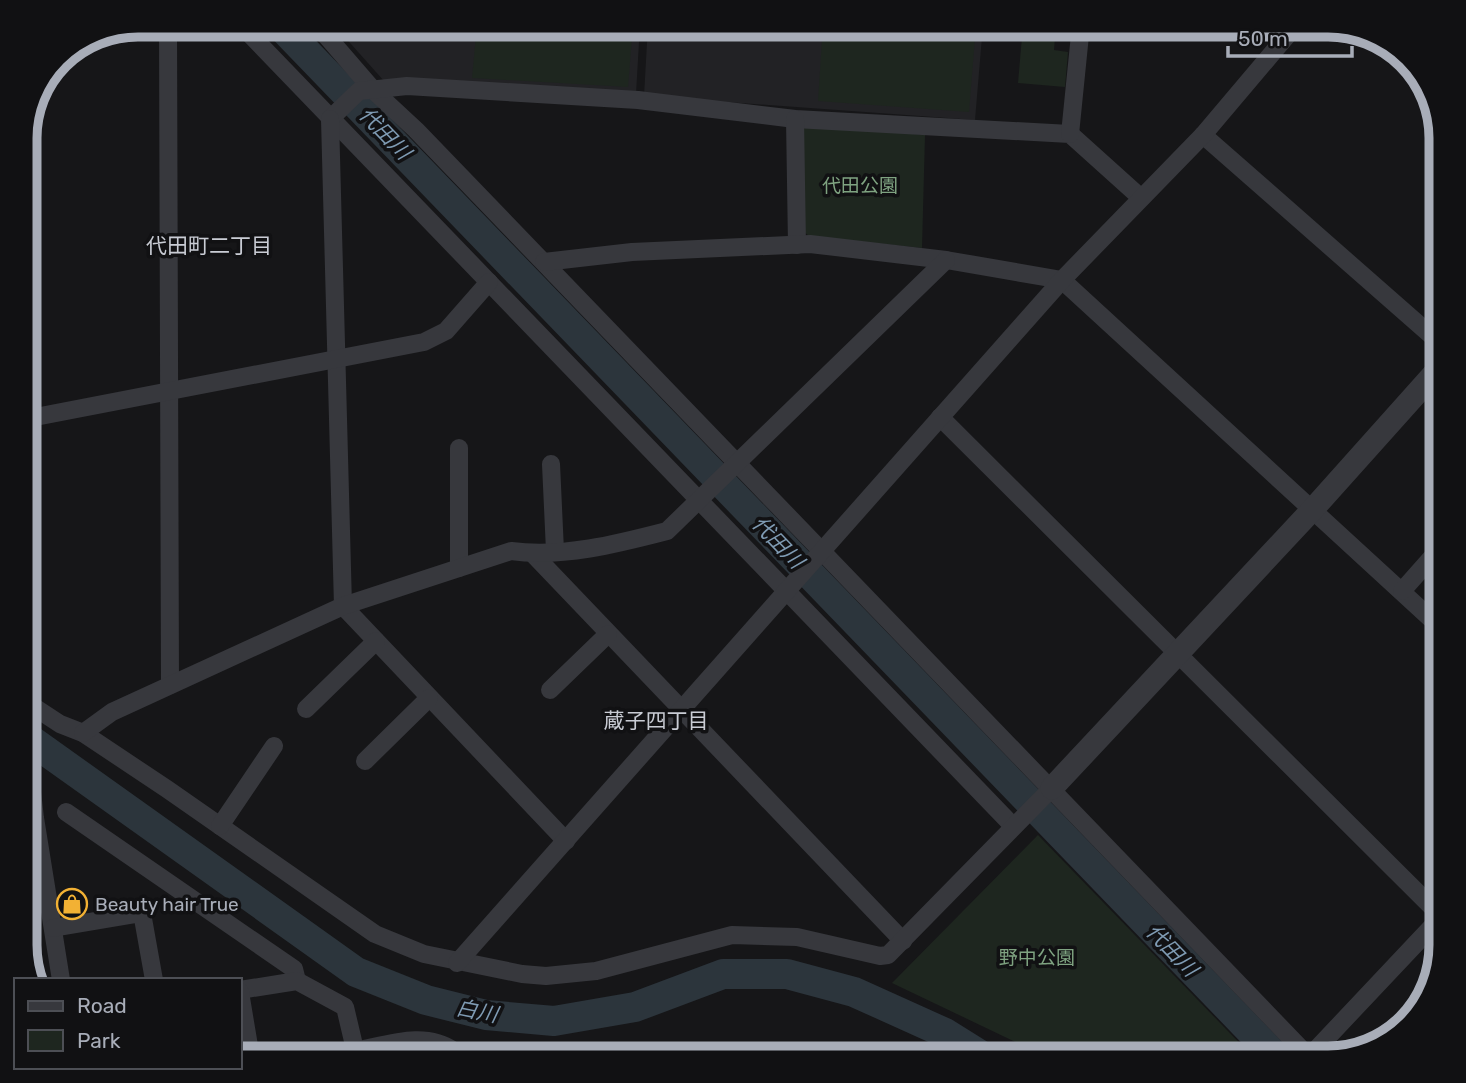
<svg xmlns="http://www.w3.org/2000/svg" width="1466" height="1083" viewBox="0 0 1466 1083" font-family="Rubik,'Noto Sans JP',sans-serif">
<rect width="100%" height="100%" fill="#161618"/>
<g fill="#222225">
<polygon points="334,25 640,25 636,94 384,81"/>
<polygon points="648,25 983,25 975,120 644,96"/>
</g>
<g fill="#1e261f">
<polygon points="477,25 633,25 628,87 472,78"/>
<polygon points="823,25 976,25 969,112 818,101"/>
<polygon points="1023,25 1056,25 1054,50 1068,52 1065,87 1018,83"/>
<polygon points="808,125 925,135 922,248 809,236 803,231 801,131"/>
<polygon points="1038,835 1254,1058 1049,1058 892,983"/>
</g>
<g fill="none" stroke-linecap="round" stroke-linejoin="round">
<g stroke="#2c353c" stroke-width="30">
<polyline points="280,25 1277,1058"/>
<polyline points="25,736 356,972 426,1000 486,1015 554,1021 635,1007 723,974 787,974 854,992 945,1033 985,1058"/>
</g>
<g stroke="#37383d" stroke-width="18">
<polyline points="168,25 170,685"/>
<polyline points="241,25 1013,826"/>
<polyline points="317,25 374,91 416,130 1310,1058"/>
<polyline points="330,119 359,91 407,86 638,100 795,119 1070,134 1140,197"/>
<polyline points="330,119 343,606 566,841"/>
<polyline points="795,119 797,245"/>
<polyline points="1070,134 1081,25"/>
<polyline points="1203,135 1441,344"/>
<polyline points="544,262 632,252 810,244 946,260 1062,280 1441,628"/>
<polyline points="940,417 1441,916"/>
<polyline points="25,419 424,342 446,331 489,282"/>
<polyline points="551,464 555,551"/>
<polyline points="533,554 903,941"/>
<polyline points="459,568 459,448"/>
<polyline points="1402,591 1441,547"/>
<polyline points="550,690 608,634"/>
<polyline points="25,701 60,724 83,733 167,789 375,934 424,954 522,974 546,976 596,971 732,935 797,937 880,956 888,955 1052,788"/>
<polyline points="306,709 376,641"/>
<polyline points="25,732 35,818 61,980"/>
<path d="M83,733L112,712L343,606L511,551C562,558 617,544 667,531L946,260"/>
<polyline points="365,761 429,698"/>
<polyline points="66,812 294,969 297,981"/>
<polyline points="220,826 274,746"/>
<polyline points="53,928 142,913 154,980"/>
<polyline points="457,963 1062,280 1203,135 1296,25"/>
<polyline points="240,990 297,981 345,1007 357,1058"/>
<polyline points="240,992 251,1058"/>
<path d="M355,1051C387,1045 425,1030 454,1051L455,1058"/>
<polyline points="1309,1057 1441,917"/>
</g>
<polyline stroke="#37383d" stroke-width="23" points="1052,788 1313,509 1441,366"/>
<polyline stroke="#4a4c52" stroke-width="5" stroke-dasharray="9 7" stroke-linecap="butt" points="25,927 34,980"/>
</g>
<defs>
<g id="shop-ring" transform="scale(1.575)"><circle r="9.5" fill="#111113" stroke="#f2b134" stroke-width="1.5"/><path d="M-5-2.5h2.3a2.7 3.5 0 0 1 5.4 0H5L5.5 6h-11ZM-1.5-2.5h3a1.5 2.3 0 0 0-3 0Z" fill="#f2b134"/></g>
</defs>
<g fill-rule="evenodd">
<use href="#shop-ring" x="72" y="904"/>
</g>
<g text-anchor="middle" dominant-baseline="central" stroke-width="7" stroke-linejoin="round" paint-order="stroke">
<g font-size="19" fill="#7fa381" stroke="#111113">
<text x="860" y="185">代田公園</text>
<text x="1037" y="957">野中公園</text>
</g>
<g font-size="19" fill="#a8adb8" stroke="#111113" text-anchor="start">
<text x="95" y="904">Beauty hair True</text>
</g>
<g font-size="21" font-style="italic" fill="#7f9bb3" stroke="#111113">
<text transform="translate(385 133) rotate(46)">代田川</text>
<text transform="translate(778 542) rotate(46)">代田川</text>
<text transform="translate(1172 950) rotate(46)">代田川</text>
<text transform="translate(477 1011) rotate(11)">白川</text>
</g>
<g font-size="21" fill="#c9ccd4" stroke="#111113">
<text x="209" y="245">代田町二丁目</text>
<text x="656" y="720">蔵子四丁目</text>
</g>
</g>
<path d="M0 0H1466V1083H0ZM138 37H1328A101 101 0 0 1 1429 138V945A101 101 0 0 1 1328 1046H138A101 101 0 0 1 37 945V138A101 101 0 0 1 138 37Z" fill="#111113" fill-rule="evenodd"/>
<path fill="none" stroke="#a8adb8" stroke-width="9" d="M138 37H1328A101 101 0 0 1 1429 138V945A101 101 0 0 1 1328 1046H138A101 101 0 0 1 37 945V138A101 101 0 0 1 138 37Z"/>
<rect x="14" y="978" width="228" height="91" fill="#111113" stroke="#4d4f55" stroke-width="2"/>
<rect x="28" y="1001" width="35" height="10" fill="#37383d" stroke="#4d4f55" stroke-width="2"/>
<text x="77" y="1013" font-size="21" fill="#a8adb8">Road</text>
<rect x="28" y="1030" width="35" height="21" fill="#1e261f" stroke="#4d4f55" stroke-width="2"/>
<text x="77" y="1048" font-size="21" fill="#a8adb8">Park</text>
<path d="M1228 46v10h124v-10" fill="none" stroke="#a8adb8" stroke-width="3.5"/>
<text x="1238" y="46" font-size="21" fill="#a8adb8" stroke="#111113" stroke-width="5" paint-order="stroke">50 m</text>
</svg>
